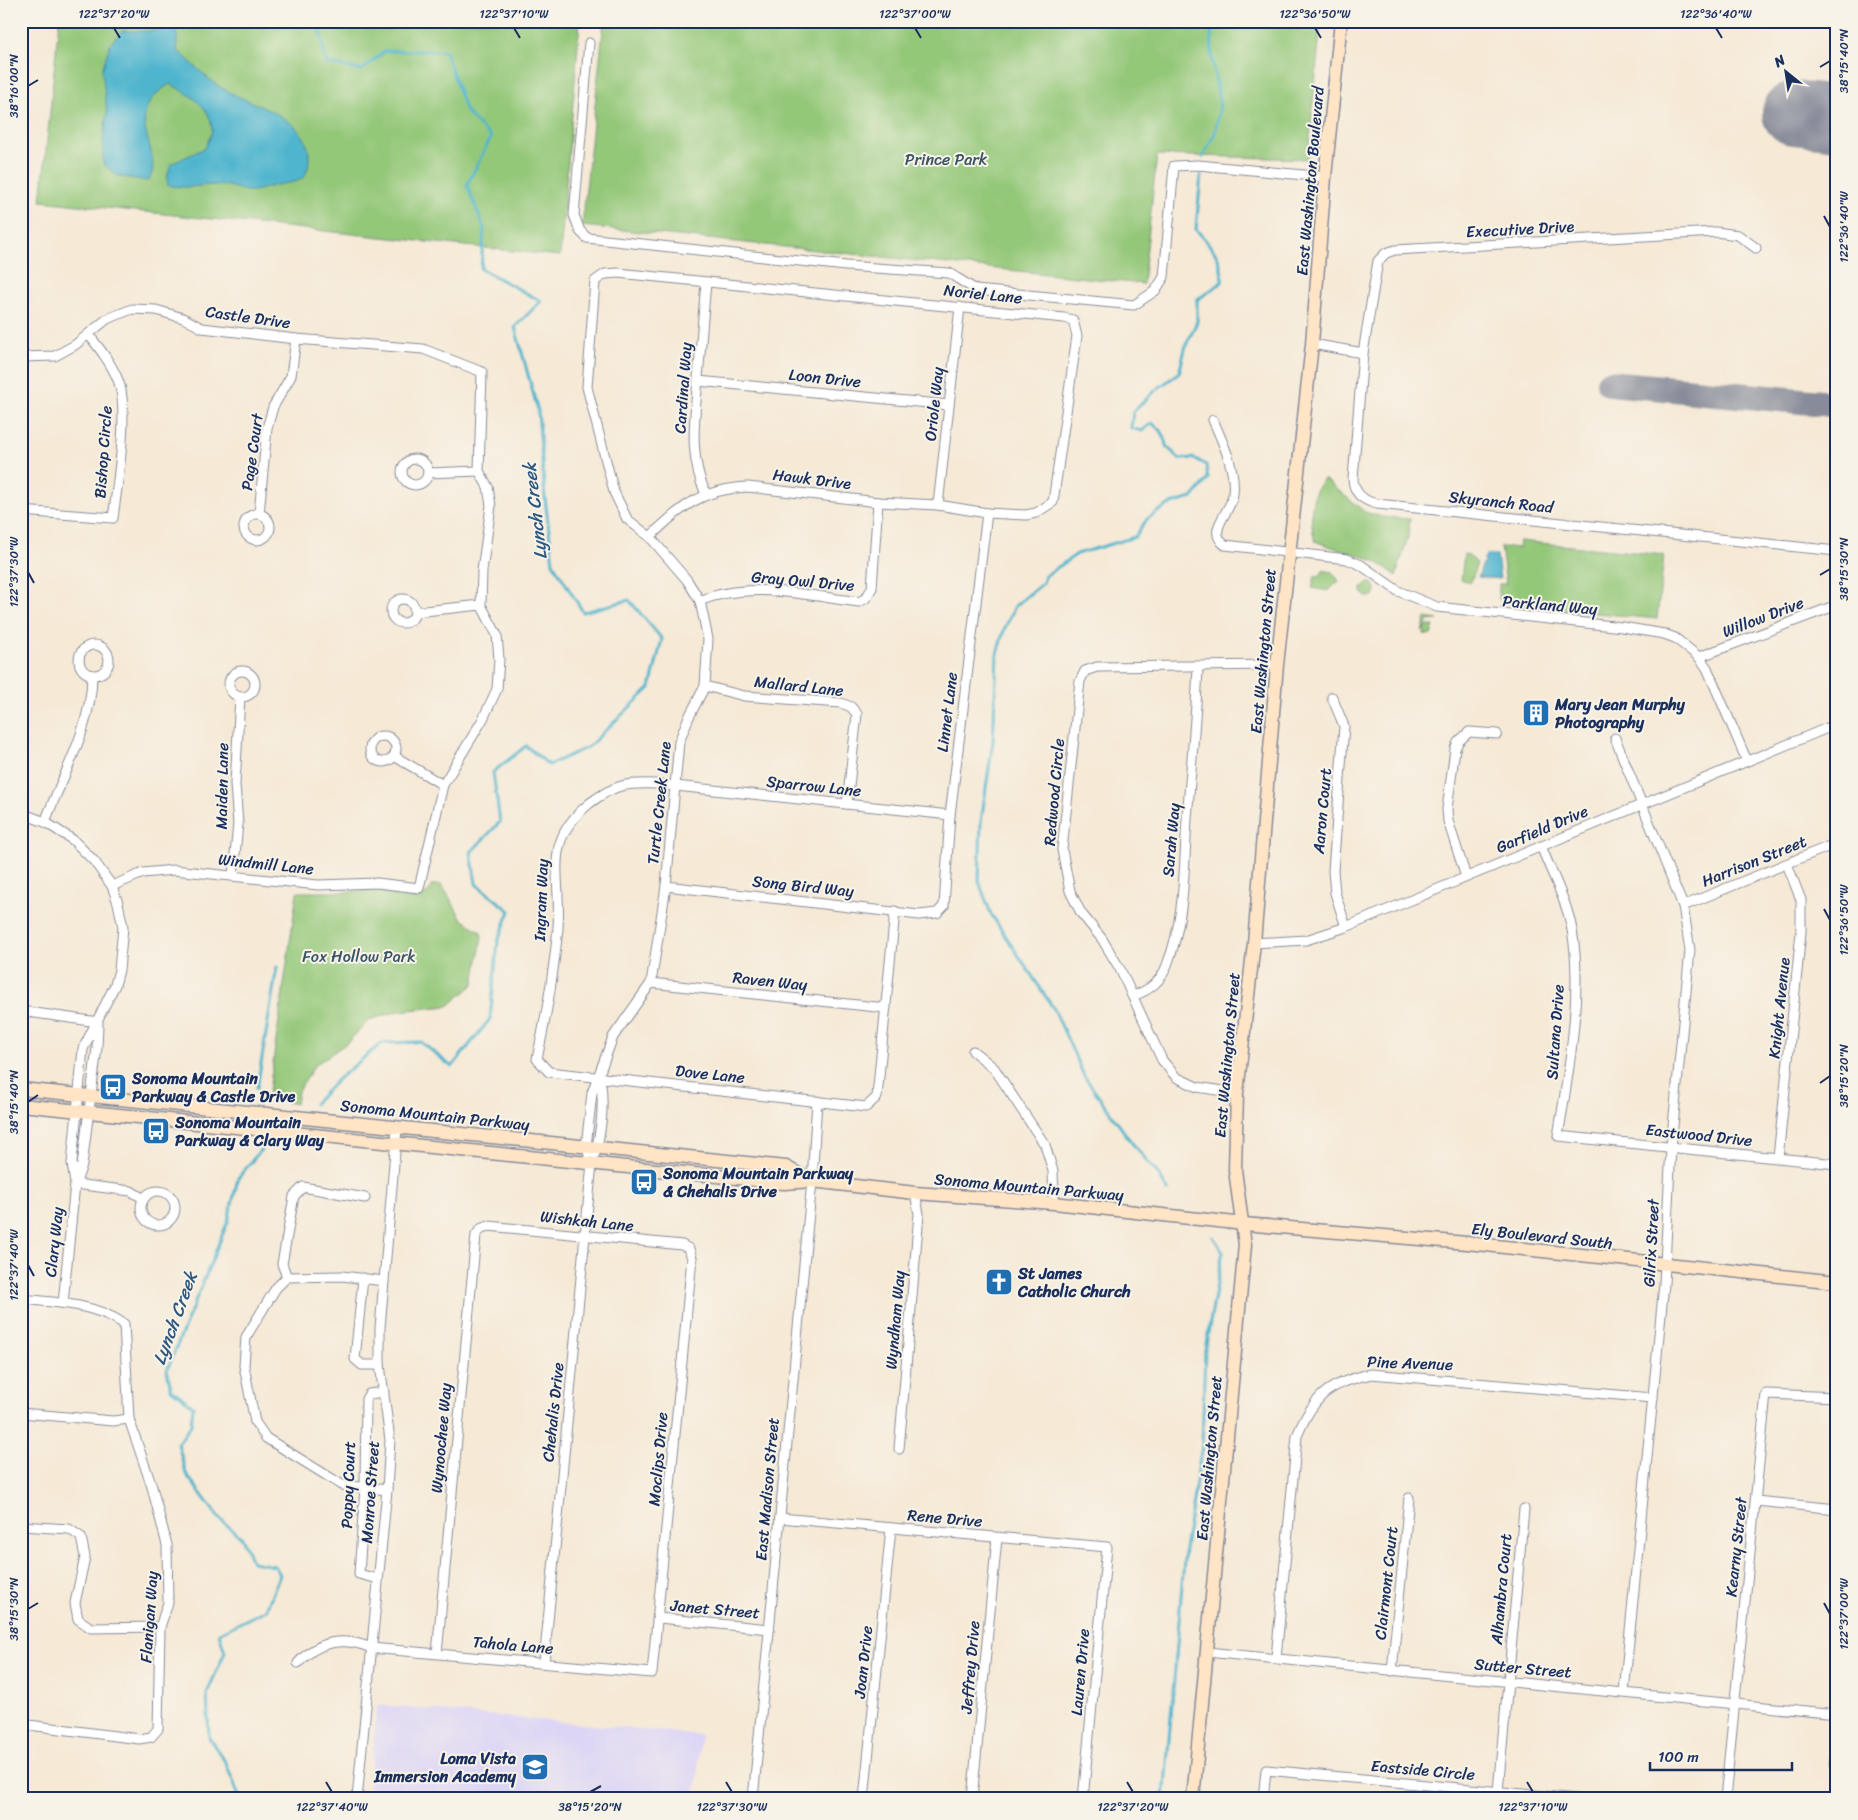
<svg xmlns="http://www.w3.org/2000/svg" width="1858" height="1820" viewBox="0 0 1858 1820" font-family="Sriracha,sans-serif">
<rect width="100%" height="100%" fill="#f7f3e8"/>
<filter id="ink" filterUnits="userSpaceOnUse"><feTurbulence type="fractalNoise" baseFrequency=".02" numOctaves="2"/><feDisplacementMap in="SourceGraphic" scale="10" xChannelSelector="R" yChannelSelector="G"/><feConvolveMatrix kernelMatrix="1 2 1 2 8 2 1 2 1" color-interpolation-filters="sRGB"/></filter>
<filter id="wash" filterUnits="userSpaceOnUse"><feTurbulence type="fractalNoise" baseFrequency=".0096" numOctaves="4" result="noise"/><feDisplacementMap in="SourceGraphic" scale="20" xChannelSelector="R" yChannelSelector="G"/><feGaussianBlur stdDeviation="1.12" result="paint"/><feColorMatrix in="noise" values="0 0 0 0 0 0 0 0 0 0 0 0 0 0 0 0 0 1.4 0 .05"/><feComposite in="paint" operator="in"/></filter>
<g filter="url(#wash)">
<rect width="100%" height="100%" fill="#f6e9d6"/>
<polygon fill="#ddd5f6" points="377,1705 701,1735 695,1799 368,1799"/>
<g fill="#94c879" stroke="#587c6c">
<polygon points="59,21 580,21 560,256 41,201"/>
<polygon points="604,21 1321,21 1308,159 1157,155 1143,284 582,226"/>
<path d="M1324,479L1365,512L1382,517L1410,519L1408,537L1396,576C1373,554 1343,553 1315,541C1310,524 1309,492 1324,479Z"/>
<polygon points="1519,541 1664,555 1657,619 1515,605 1515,600 1499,599 1499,584 1506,584 1501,547 1519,548"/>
<polygon points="1464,554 1468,555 1477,563 1471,582 1461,580"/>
<polygon points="1323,570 1332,572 1339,581 1328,591 1312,588 1315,576 1320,577"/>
<circle cx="1369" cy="590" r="7"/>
<polygon points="1426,618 1438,620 1428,621 1425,626 1434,626 1431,635 1424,634 1425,627 1422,631"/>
<polygon points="432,885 442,885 462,919 481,932 482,937 474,984 448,1006 399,1011 369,1020 347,1043 315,1065 298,1091 296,1104 268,1098 297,892 349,892 379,888 392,890 414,898 421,897 429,892"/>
</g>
<g fill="#4fb5ce" stroke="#357296">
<path d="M173,29L177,35V50C190,61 204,76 217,85C246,105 311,115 309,159C308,184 296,181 276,185C267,187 256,192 247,191C238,190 230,185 221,185C202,184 187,190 168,185L167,178L171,164L205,148C207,143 212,134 212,129C211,106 188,93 170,84C116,116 168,152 148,181L118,176L103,164V141L107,113L102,70L110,44L122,31H161Z"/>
<polygon points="1486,555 1497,555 1500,579 1478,577"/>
</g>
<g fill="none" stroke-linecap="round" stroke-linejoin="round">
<g stroke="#4fb5ce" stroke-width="3">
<polyline points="1203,157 1215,133 1220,105 1212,58 1211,21"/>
<polyline points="257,1088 277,967"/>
<polyline points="314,1104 338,1079 382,1043 421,1042 452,1067 490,1019 498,941 510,911 476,884 471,852 500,822 493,772 526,746 549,765 588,747 650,688 662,639 629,600 583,612 553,563 545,498 538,411 515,327 541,301 481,269 484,228 467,185 491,137 466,112 445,51 385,51 362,70 326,63 320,28 322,21"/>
<path d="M1168,1191L1159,1175L1132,1143L1084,1076L1054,1009L991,914L979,882L981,822L993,741L997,654L1004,630L1015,606L1043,583L1045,576L1077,554L1135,537L1147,519L1168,505L1192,498L1208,479L1206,465L1194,458L1180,459L1167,447L1162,432L1152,423L1142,431L1131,428L1133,412L1157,389L1179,373L1186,345L1197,322V300L1222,282C1223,257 1211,247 1196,229L1201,175"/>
<polyline points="240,1799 226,1763 209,1738 207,1693 225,1652 219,1633 266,1610 280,1575 275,1566 252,1562 242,1538 220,1519 186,1474 178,1444 191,1425 193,1406 171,1389 167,1370 228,1221 238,1178 264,1146"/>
<polyline points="1164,1799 1185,1549 1202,1446 1205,1350 1223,1251 1213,1237"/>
</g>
<polyline stroke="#888c9a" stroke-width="26" points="1609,383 1832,404 1837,403"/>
<polyline stroke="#888c9a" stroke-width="64" points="1794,113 1837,118"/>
</g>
</g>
<g filter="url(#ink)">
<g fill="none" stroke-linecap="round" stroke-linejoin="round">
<g stroke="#888c9a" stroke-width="11">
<g id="minor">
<polyline points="589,43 574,215 580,231 587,238 846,266 949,273 976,290 1134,305 1155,291 1164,277 1174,166 1198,165 1325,177"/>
<path d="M1312,344L1363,353L1353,479C1354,494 1364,501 1377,504L1837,551"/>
<polyline points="1363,353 1378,261 1386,253 1395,250 1716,232 1738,235 1756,248"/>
<polyline points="21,357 55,356 75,345 107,319 132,309 156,310 183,318 202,328 296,339 423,349 482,372 479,471 488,487 491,506 482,571 481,605 497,635 499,659 497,689 483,719 443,785 419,888 377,883 318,885 174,870 143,873 112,886"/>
<polyline points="698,381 949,405"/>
<path d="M1213,420C1223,443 1236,469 1233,494C1232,512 1205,530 1225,545L1347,559L1361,565L1398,591L1437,607L1622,627L1664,634L1675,638L1699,657L1707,668L1747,761"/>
<circle cx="415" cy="472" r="13"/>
<polyline points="428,473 479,471"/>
<path d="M706,494C688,456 695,418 698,378C701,346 703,314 706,283"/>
<polyline points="938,505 960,307"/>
<path d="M21,511L113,518C117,487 130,408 118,380C111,363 100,349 89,335"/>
<circle cx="257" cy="527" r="13"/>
<polyline points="259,514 267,428 273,407 291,376 296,339"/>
<circle cx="403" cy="611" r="12"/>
<path d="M700,601C748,580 809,596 859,602L866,598L872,588L878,502"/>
<polyline points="415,612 481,605"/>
<circle cx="94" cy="660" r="15"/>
<polyline points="1699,657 1837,605"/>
<circle cx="242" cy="684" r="13"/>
<polyline points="705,686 744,696 841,703 851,707 857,714 847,804"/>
<polyline points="1332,697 1344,726 1333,871 1335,893 1346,927"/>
<circle cx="383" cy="749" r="13"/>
<polyline points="1615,738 1683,906 1690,950 1671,1147 1664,1284 1624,1692"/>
<polyline points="394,756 443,785"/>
<polyline points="21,813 45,822 73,840 94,861 112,886 118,903 123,927 119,970 115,985 83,1049 72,1163 75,1184 63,1303"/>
<path d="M45,822C63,774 92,727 92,675"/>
<path d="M1541,846C1549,867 1560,888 1567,910C1587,972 1569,1072 1558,1136L1837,1164"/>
<polyline points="233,875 238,824 235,784 240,697"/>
<polyline points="1466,877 1448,821 1447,809 1455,749 1458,742 1469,732 1497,734"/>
<polyline points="666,886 919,915 937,913 944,906 950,815 987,513"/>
<polyline points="1683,906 1837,843"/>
<path d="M895,911L877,1097L866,1107L549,1072L537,1059C546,1018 554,969 558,928C562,874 541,842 590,803C615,784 626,783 657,784L950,815"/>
<polyline points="1254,943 1306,940 1346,927 1837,724"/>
<polyline points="651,983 886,1008"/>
<path d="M1132,996C1149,991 1161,982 1167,965C1185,920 1184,867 1187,819C1191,768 1196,718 1198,667"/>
<polyline points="21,1011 98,1022"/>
<polyline points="973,1051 994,1068 1045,1145 1053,1171 1054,1203"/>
<polyline points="1237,1093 1197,1087 1176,1077 1162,1060 1120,969 1102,939 1081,913 1070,891 1062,850 1080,681 1085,671 1097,667 1277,665"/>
<polyline points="1778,1158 1801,932 1801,900 1787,864"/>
<path d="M592,1163L586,1147L592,1093L613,1037L651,983L666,886L679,742L688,719L705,686L708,639L700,601L687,580L650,537L627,519L614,492L587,387L595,281L605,274L618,273L1064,318L1073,320L1077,336L1053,502L1036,513L1026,515L987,513L938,505L878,502L748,487C703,489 681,506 650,537"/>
<polyline points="76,1182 82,1165 97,1048 98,1024"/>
<polyline points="75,1184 131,1191 144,1199"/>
<circle cx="158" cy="1208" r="17"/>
<polyline points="287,1277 282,1264 294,1196 303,1187 365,1198"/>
<polyline points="363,1278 355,1359 362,1365 380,1365"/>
<polyline points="384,1281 342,1276 287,1277 276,1288 246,1337 244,1366 255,1422 266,1438 342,1485 387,1490"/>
<path d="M21,1299C55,1302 96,1304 124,1324L129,1419L152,1487L167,1545L168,1603L160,1627L158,1729L151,1737L139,1739L21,1724"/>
<polyline points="21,1413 113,1421 129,1419"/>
<polyline points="899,1449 919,1214 915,1193"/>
<polyline points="1756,1501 1837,1509"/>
<polyline points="780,1518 1107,1547 1083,1799"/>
<polyline points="21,1526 69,1529 81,1537 85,1557 75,1603 78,1619 91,1628 160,1627"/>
<polyline points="378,1579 359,1574 365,1487 366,1399 369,1394 384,1392"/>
<polyline points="659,1618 769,1629"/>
<polyline points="1207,1652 1837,1714"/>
<path d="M1276,1658L1297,1436C1313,1397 1328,1383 1371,1374L1653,1398"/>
<path d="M298,1663C318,1641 344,1636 371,1648L652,1673L692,1258L689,1249L682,1245L489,1226L482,1228L476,1235L437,1654"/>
<path d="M544,1663L592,1163C601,1137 605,1105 600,1078"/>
<polyline points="1392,1671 1409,1498"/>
<polyline points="1835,1764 1837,1750"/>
<polyline points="1498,1791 1524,1509"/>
<polyline points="357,1799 387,1490 390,1440 380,1365 380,1328 397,1128"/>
<polyline points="753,1799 812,1181 817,1101"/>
<polyline points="864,1799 891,1528"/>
<polyline points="972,1799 997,1538"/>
<polyline points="1263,1799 1266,1770 1577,1799"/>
<polyline points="1725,1799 1766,1394 1837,1397"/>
</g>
</g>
<g stroke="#888c9a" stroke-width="15">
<g id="secondary">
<polyline points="21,1089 786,1167 811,1181"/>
<polyline points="21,1105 784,1183 812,1181 915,1193 1054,1203 1244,1224 1467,1243 1837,1282"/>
<polyline points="1193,1799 1245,1245 1235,1170 1237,1093 1254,943 1277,665 1312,344 1325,177 1341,21"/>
</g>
</g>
<use href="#minor" stroke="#fff" stroke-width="9"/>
<use href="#secondary" stroke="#ffe4c6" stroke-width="12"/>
</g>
</g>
<path fill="none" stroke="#1b2f5e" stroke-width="2" d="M114,28L120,38M514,28L520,38M915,28L921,38M1315,28L1321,38M1716,28L1722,38M1820,67L1830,61M28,86L38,80M1824,216L1830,227M28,572L34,583M1820,575L1830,569M1824,909L1830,920M1820,1083L1830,1076M28,1102L38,1095M28,1265L34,1276M1824,1603L1830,1614M28,1609L38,1603M326,1782L332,1792M726,1782L732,1792M1127,1782L1133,1792M1527,1782L1533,1792M590,1792L601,1786"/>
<defs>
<g id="building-square" transform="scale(1.4375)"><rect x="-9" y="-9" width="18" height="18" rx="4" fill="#1f6fb2" stroke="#f7f3e8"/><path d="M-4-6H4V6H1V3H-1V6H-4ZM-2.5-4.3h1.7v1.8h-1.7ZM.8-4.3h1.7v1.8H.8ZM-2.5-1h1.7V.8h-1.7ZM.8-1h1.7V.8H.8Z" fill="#fff"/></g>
<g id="bus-square" transform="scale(1.4375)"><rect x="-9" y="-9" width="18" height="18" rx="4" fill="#1f6fb2" stroke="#f7f3e8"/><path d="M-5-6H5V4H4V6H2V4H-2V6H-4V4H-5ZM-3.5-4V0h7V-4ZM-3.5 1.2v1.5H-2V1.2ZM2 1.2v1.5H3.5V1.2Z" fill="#fff"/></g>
<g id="church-square" transform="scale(1.4375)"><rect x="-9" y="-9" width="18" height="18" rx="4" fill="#1f6fb2" stroke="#f7f3e8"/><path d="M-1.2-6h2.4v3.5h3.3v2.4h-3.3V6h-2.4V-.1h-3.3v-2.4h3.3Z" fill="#fff"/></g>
<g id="school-square" transform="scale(1.4375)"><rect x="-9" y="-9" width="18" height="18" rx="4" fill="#1f6fb2" stroke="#f7f3e8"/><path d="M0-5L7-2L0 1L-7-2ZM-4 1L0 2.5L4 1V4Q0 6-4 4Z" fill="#fff"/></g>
</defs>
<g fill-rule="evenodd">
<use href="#building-square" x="1536" y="713"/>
<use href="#bus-square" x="113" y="1087"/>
<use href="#bus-square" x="156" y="1131"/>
<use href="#bus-square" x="644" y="1182"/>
<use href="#church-square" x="999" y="1282"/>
<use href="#school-square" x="535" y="1767"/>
</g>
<g text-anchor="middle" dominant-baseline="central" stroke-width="4" stroke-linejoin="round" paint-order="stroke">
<g font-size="16" fill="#395565" stroke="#f7f3e8">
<text x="946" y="159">Prince Park</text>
<text x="359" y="956">Fox Hollow Park</text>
</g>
<g font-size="16" fill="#1b2f5e" stroke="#f7f3e8">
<text transform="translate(1310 181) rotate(-85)">East Washington Boulevard</text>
<text transform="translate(1520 229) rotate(-3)">Executive Drive</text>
<text transform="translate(983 294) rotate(6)">Noriel Lane</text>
<text transform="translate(248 317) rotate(8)">Castle Drive</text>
<text transform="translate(825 378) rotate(6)">Loon Drive</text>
<text transform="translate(683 388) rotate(-86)">Cardinal Way</text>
<text transform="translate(934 404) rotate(-84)">Oriole Way</text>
<text transform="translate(103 452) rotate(-86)">Bishop Circle</text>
<text transform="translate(252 452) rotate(-82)">Page Court</text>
<text transform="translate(812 479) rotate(7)">Hawk Drive</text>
<text transform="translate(1501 502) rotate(6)">Skyranch Road</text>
<text transform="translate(803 581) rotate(5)">Gray Owl Drive</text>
<text transform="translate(1550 605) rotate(5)">Parkland Way</text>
<text transform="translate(1763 617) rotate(-21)">Willow Drive</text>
<text transform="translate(1263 651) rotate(-85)">East Washington Street</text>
<text transform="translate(799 686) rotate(6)">Mallard Lane</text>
<text transform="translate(947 712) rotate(-83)">Linnet Lane</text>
<text transform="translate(222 786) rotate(-89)">Maiden Lane</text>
<text transform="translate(814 786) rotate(6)">Sparrow Lane</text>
<text transform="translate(1054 792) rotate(-85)">Redwood Circle</text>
<text transform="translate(659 803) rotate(-84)">Turtle Creek Lane</text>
<text transform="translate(1322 811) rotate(-85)">Aaron Court</text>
<text transform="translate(1542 829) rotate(-23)">Garfield Drive</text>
<text transform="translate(1171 840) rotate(-85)">Sarah Way</text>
<text transform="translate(1754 861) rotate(-22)">Harrison Street</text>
<text transform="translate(266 864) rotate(6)">Windmill Lane</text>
<text transform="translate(803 886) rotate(6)">Song Bird Way</text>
<text transform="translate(541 900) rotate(-88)">Ingram Way</text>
<text transform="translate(770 981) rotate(6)">Raven Way</text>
<text transform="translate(1779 1008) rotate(-84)">Knight Avenue</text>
<text transform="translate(1555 1032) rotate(-86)">Sultana Drive</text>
<text transform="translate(1227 1055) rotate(-85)">East Washington Street</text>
<text transform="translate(710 1074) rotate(6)">Dove Lane</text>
<text transform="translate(435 1115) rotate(6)">Sonoma Mountain Parkway</text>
<text transform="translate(1699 1135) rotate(6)">Eastwood Drive</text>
<text transform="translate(1029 1187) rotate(5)">Sonoma Mountain Parkway</text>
<text transform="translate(587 1221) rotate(6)">Wishkah Lane</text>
<text transform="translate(1542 1236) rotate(6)">Ely Boulevard South</text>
<text transform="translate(54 1242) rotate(-84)">Clary Way</text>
<text transform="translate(1651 1243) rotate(-87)">Gilrix Street</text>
<text transform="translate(895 1320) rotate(-85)">Wyndham Way</text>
<text transform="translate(1410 1363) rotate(2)">Pine Avenue</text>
<text transform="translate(553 1412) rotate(-84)">Chehalis Drive</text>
<text transform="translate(441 1438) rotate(-85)">Wynoochee Way</text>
<text transform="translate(1209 1458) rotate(-85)">East Washington Street</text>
<text transform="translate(658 1459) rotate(-85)">Moclips Drive</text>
<text transform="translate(348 1485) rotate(-88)">Poppy Court</text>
<text transform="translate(767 1489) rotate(-85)">East Madison Street</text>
<text transform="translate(370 1492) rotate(-86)">Monroe Street</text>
<text transform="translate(945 1518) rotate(5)">Rene Drive</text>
<text transform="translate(1736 1547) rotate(-84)">Kearny Street</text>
<text transform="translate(1386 1583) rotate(-84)">Clairmont Court</text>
<text transform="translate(1501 1589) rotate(-85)">Alhambra Court</text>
<text transform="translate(715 1609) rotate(5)">Janet Street</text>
<text transform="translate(149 1617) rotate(-86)">Flanigan Way</text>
<text transform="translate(513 1645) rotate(5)">Tahola Lane</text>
<text transform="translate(863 1662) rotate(-84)">Joan Drive</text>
<text transform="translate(970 1667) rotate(-85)">Jeffrey Drive</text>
<text transform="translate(1523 1668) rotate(5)">Sutter Street</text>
<text transform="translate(1080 1672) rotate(-85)">Lauren Drive</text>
<text transform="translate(1423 1770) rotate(5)">Eastside Circle</text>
</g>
<g font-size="16" font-weight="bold" fill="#1b2f5e" stroke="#f7f3e8" text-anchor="start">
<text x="1555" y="704">Mary Jean Murphy<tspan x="1555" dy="18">Photography</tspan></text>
<text x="132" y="1078">Sonoma Mountain<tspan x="132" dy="18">Parkway &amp; Castle Drive</tspan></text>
<text x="175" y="1122">Sonoma Mountain<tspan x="175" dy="18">Parkway &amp; Clary Way</tspan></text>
<text x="663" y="1173">Sonoma Mountain Parkway<tspan x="663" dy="18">&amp; Chehalis Drive</tspan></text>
<text x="1018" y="1273">St James<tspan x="1018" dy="18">Catholic Church</tspan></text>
<text x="516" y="1758" text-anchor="end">Loma Vista<tspan x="516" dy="18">Immersion Academy</tspan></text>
</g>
<g font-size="18" font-style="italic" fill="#2b5780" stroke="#f7f3e8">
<text transform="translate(535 511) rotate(-97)">Lynch Creek</text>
<text transform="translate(175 1318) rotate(-70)">Lynch Creek</text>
</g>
</g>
<rect width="1858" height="1820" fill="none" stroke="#f7f3e8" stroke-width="55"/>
<g transform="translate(1786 72) rotate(330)" stroke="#f7f3e8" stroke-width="4" paint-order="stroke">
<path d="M0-4L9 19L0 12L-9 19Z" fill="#1b2f5e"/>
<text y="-8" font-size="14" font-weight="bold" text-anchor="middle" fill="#1b2f5e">N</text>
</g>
<path d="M1650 1762v8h142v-8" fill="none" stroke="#1b2f5e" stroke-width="2.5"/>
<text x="1658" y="1762" font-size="15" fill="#1b2f5e" stroke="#f7f3e8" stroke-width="4" paint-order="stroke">100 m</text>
<rect x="28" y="28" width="1802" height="1764" fill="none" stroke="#1b2f5e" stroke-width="2"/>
<g font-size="12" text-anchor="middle" fill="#1b2f5e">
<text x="114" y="18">122°37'20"W</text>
<text x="514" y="18">122°37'10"W</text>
<text x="915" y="18">122°37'00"W</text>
<text x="1315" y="18">122°36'50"W</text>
<text x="1716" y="18">122°36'40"W</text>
<text transform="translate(1844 61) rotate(-90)" y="4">38°15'40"N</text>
<text transform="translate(14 86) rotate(-90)" y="4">38°16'00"N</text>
<text transform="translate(1844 227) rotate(-90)" y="4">122°36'40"W</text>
<text transform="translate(1844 569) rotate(-90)" y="4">38°15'30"N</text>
<text transform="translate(14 572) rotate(-90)" y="4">122°37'30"W</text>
<text transform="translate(1844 920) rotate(-90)" y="4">122°36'50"W</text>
<text transform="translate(1844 1076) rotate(-90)" y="4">38°15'20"N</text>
<text transform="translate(14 1102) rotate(-90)" y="4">38°15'40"N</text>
<text transform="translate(14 1265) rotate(-90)" y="4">122°37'40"W</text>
<text transform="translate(14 1609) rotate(-90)" y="4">38°15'30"N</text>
<text transform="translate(1844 1614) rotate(-90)" y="4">122°37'00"W</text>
<text x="332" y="1811">122°37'40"W</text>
<text x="590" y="1811">38°15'20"N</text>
<text x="732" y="1811">122°37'30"W</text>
<text x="1133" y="1811">122°37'20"W</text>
<text x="1533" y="1811">122°37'10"W</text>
</g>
</svg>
